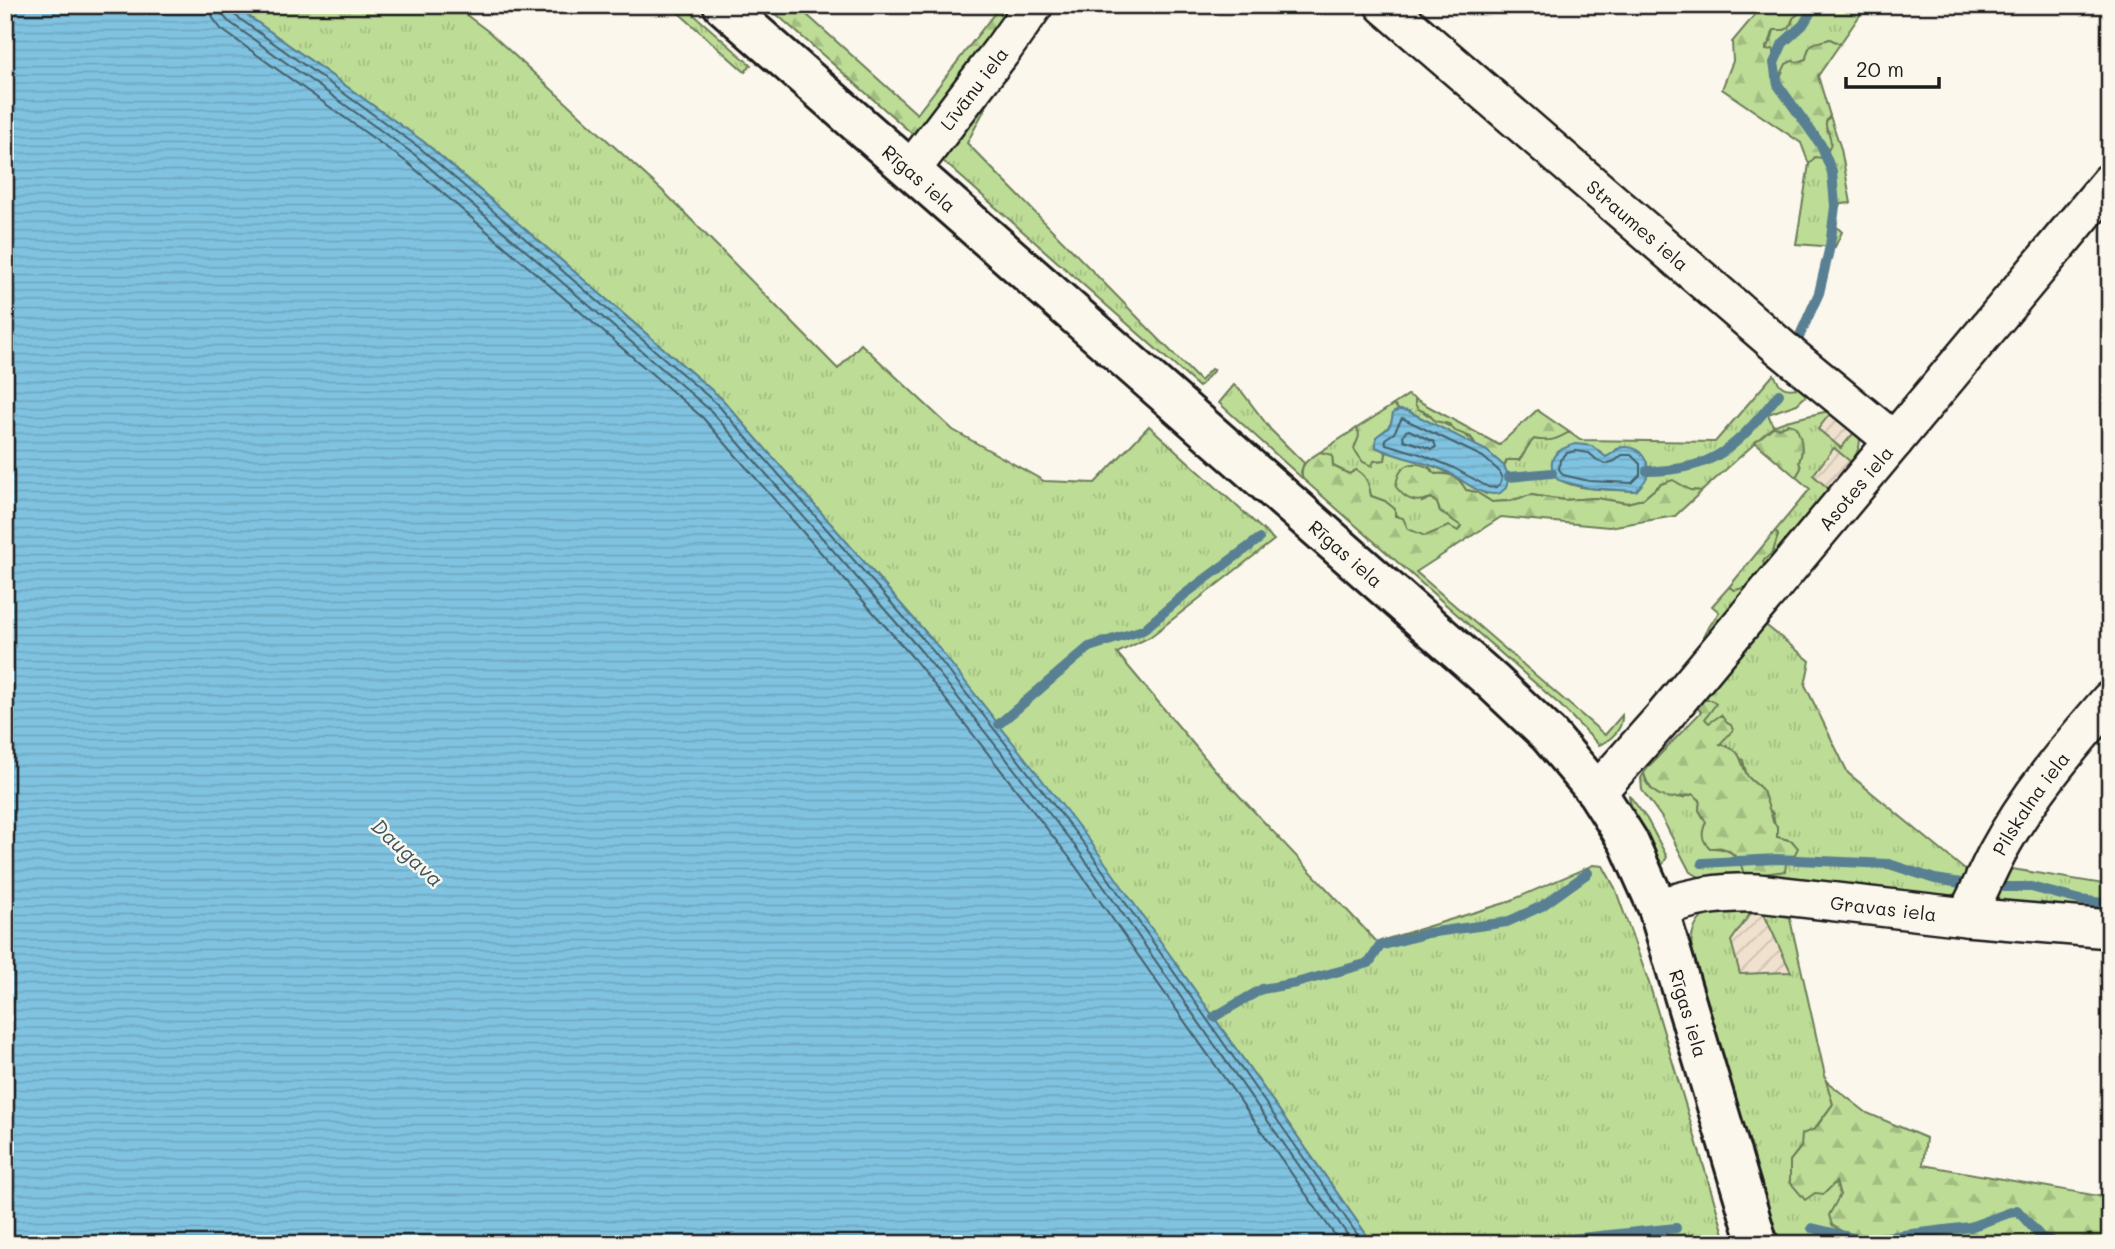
<svg xmlns="http://www.w3.org/2000/svg" width="2115" height="1249" viewBox="0 0 2115 1249" font-family="Mali,sans-serif">
<defs>
<pattern id="industrial-furrows" width="10" height="10" patternUnits="userSpaceOnUse" patternTransform="scale(1.75)"><rect width="10" height="10" fill="#f0e1ce"/><path d="M-1 1l2-2M0 10L10 0M9 11l2-2" fill="none" stroke="#cdc0b0"/></pattern>
<pattern id="grass-tufts" width="24" height="20" patternUnits="userSpaceOnUse" patternTransform="scale(1.75)"><rect width="24" height="20" fill="#bddd96"/><path d="M3 7l-1-3M5 7V3M7 7l1-3M15 17l-1-3M17 17v-4M19 17l1-3" fill="none" stroke="#a2bd81"/></pattern>
<pattern id="forest-firs" width="22" height="20" patternUnits="userSpaceOnUse" patternTransform="scale(1.75)"><rect width="22" height="20" fill="#bddd96"/><path d="M5 1l3.5 6h-7zM16 11l3.5 6h-7z" fill="#a2bd81"/></pattern>
<pattern id="water-rules" width="6" height="5" patternUnits="userSpaceOnUse" patternTransform="scale(1.75)"><rect width="6" height="5" fill="#80c3e1"/><path d="M0 2.5h6" fill="none" stroke="#6ea7c0"/></pattern>
</defs>
<rect width="100%" height="100%" fill="#fbf7ec"/>
<filter id="ink" filterUnits="userSpaceOnUse"><feTurbulence type="fractalNoise" baseFrequency=".0143" numOctaves="2"/><feDisplacementMap in="SourceGraphic" scale="14" xChannelSelector="R" yChannelSelector="G"/><feConvolveMatrix kernelMatrix="1 2 1 2 8 2 1 2 1" color-interpolation-filters="sRGB"/></filter>
<g filter="url(#ink)">
<g fill="url(#industrial-furrows)">
<polygon points="1833,410 1857,429 1842,448 1817,428"/>
<polygon points="1834,448 1851,462 1830,490 1812,475"/>
<polygon points="1764,912 1791,972 1740,975 1731,941 1750,914"/>
</g>
<g fill="url(#grass-tufts)" stroke="#6c7c59" stroke-width="2" fill-rule="evenodd">
<polygon points="233,5 453,5 489,32 665,193 838,369 861,344 953,430 1044,481 1095,483 1149,426 1274,540 1150,637 1117,653 1216,771 1377,942 1505,903 1593,865 1603,866 1615,888 1649,983 1727,1244 1373,1244 1175,962 934,642 722,399 424,142"/>
<polygon points="683,5 751,65 745,72 671,6"/>
<path d="M1809,5H1867L1840,44L1830,39C1816,44 1809,40 1806,59L1783,72L1780,77H1772L1771,67L1774,59L1766,47L1771,42L1774,30H1784L1792,23L1793,18Z"/>
<polygon points="1001,78 967,143 1200,381 1211,369 1214,370 1199,387 942,160 943,156"/>
<polygon points="1830,116 1841,149 1851,203 1841,204 1832,217 1832,222 1842,232 1835,247 1796,244 1809,164 1815,157 1829,133 1825,126 1826,121"/>
<path d="M1774,374C1780,389 1786,391 1802,387L1809,393L1797,404L1768,414L1773,426L1786,421L1833,410L1818,429L1841,448L1857,429C1863,441 1859,451 1851,462L1834,448L1813,475L1830,490L1704,643L1703,636L1719,612L1712,606L1729,587L1735,590L1748,587L1778,536L1775,531L1810,489L1796,477L1801,468L1799,462C1806,445 1798,439 1788,424L1779,428L1773,427L1702,491L1690,490L1673,481L1661,484L1643,499L1627,503L1596,498L1564,500L1532,495L1509,501L1492,502L1476,492L1466,490L1459,479L1486,494L1509,477L1504,466L1507,460L1524,454L1526,447L1534,439C1549,441 1556,440 1569,432L1580,440L1715,442ZM1617,449L1647,463V476L1636,491C1613,489 1566,492 1552,473L1598,450L1600,454L1606,457L1612,455Z"/>
<polygon points="1234,385 1242,392 1271,430 1304,463 1301,472 1303,479 1219,403"/>
<path d="M1408,395L1415,399C1417,420 1465,426 1476,446L1408,411L1399,410L1393,405Z"/>
<polygon points="1357,428 1359,432 1359,441 1355,445 1374,461 1385,460 1386,452 1418,460 1450,473 1436,474 1429,467 1422,502 1431,498 1437,503 1440,511 1462,526 1458,531 1449,526 1425,537 1408,529 1385,501 1371,496 1368,483 1356,470 1349,474 1333,466 1332,455 1320,452"/>
<polygon points="1762,622 1810,661 1805,685 1848,773 1965,870 1968,869 1975,874 1959,892 1942,900 1763,878 1764,874 1786,863 1792,841 1777,837 1773,814 1767,807 1763,791 1747,776 1743,760 1719,744 1705,719 1700,700"/>
<path d="M1644,773L1646,782L1651,789L1682,798L1693,794L1700,800L1699,810L1706,822L1710,848C1729,847 1743,857 1744,877L1716,876L1701,878L1690,872L1662,818L1642,790L1641,778Z"/>
<path d="M1629,795L1647,819L1667,857L1663,864L1660,865C1653,848 1629,809 1629,795Z"/>
<polygon points="2006,868 2110,885 2110,919 2003,904 1996,897 1994,889"/>
<path d="M1713,908L1788,910L1826,1080L1833,1104L1790,1161L1816,1192L1835,1181L1840,1195L1832,1225L1855,1239L1852,1244H1776L1692,953C1689,932 1696,919 1713,908ZM1763,912L1791,972L1740,974L1731,941L1750,914Z"/>
</g>
<g fill="url(#forest-firs)" stroke="#6c7c59" stroke-width="2">
<polygon points="766,5 796,5 917,114 1001,5 1012,5 917,138"/>
<path d="M1763,5H1809L1793,18L1789,28L1784,30H1774C1770,37 1773,40 1766,47V50L1773,49C1776,59 1770,67 1772,77H1780L1786,64L1792,61L1799,62L1806,59C1809,40 1815,44 1830,39L1840,44L1818,76L1830,116C1816,130 1844,136 1822,158L1815,157L1809,164L1801,143L1722,89L1733,61L1732,42Z"/>
<path d="M1415,399L1499,445L1537,410L1569,432C1556,440 1549,442 1534,439C1527,446 1525,453 1519,460H1507L1504,466L1487,451L1476,446L1471,437L1455,431L1449,424L1435,421L1428,413L1418,409L1415,404Z"/>
<path d="M1393,405L1399,410L1393,413C1392,424 1389,428 1380,434L1376,447L1386,452L1385,460L1374,461L1372,466L1363,462L1354,449C1356,441 1362,437 1357,428Z"/>
<path d="M1788,424L1795,426C1802,437 1804,449 1799,462L1801,468L1796,477L1755,442L1773,427L1779,428Z"/>
<path d="M1320,452L1332,455L1333,466L1349,474L1356,470C1367,475 1369,485 1371,496L1385,501L1395,509V516L1403,518L1408,529L1425,536L1449,526L1458,531L1461,526L1440,511L1437,503L1431,498C1415,504 1406,500 1396,487C1398,461 1419,457 1436,474C1452,473 1458,477 1466,490L1476,492L1492,502L1509,501L1531,495L1564,500L1596,498L1627,503L1643,499L1661,484L1673,480L1690,490L1702,491L1675,516L1609,527L1501,517L1416,572L1605,735L1622,715C1623,729 1611,740 1599,745L1560,705L1303,479C1298,464 1309,459 1320,452Z"/>
<polygon points="1775,531 1778,535 1773,552 1763,561 1764,566 1747,587 1735,590 1729,587"/>
<path d="M1700,700H1711L1716,704L1705,719L1709,723L1721,715L1727,723L1731,725L1733,730L1720,744C1744,751 1738,758 1747,775C1751,782 1759,785 1763,791C1764,794 1773,819 1773,822L1777,826V837L1792,841L1798,848L1792,860L1786,864L1785,871L1764,874L1763,878L1744,877C1743,865 1735,851 1722,848C1722,847 1710,848 1710,848C1701,840 1701,833 1706,822L1699,810L1700,800L1693,794C1670,801 1651,800 1644,773L1649,766L1701,712L1695,705Z"/>
<polygon points="1826,1081 1867,1113 1926,1138 1923,1165 2110,1198 2110,1244 1852,1244 1854,1239 1832,1225 1829,1215 1840,1195 1836,1182 1824,1194 1815,1193 1805,1200 1790,1182 1790,1161 1801,1147 1802,1134 1815,1129 1833,1104"/>
</g>
<g fill="url(#water-rules)" stroke="#588092" stroke-width="2">
<polygon points="5,5 233,5 424,142 722,399 934,642 1090,841 1373,1244 5,1244"/>
<path d="M1399,410L1408,411L1487,451L1504,466L1509,477L1506,488L1500,493C1481,498 1466,482 1450,473C1427,461 1399,459 1376,447V437C1387,428 1391,430 1393,413Z"/>
<path d="M1576,444L1592,446L1606,457C1614,454 1617,446 1626,447C1641,447 1651,463 1647,477C1645,482 1640,487 1636,491L1588,488L1558,480C1544,460 1555,449 1576,444Z"/>
</g>
<g fill="none" stroke-linecap="round" stroke-linejoin="round">
<g stroke="#445f6b" stroke-width="2">
<polyline points="211,5 213,18 221,29 408,163 703,418 914,659 1069,857 1341,1244"/>
<polyline points="221,5 222,14 228,21 415,155 711,411 922,652 1078,850 1354,1244"/>
<polyline points="230,5 233,14 420,148 717,404 929,646 1085,845 1364,1244"/>
<path d="M1402,418L1483,457L1498,470L1502,478C1500,486 1497,489 1488,487L1452,467L1420,454L1386,444L1385,439L1394,433Z"/>
<polygon points="1409,430 1434,442 1436,447 1432,449 1404,440 1403,436 1406,431"/>
<polygon points="1576,451 1589,453 1597,460 1605,464 1615,461 1622,455 1631,455 1640,464 1640,475 1632,483 1589,481 1563,475 1559,469 1560,460 1567,453"/>
</g>
<g stroke="#588092" stroke-width="10">
<polyline points="1796,344 1819,293 1830,246 1835,206 1832,172 1821,145 1778,85 1774,63 1783,43 1803,25 1815,5"/>
<path d="M1647,471C1717,471 1738,444 1779,394"/>
<polyline points="1509,477 1552,473"/>
<polyline points="999,724 1089,647 1143,630 1185,594 1259,539"/>
<polyline points="1702,863 1776,859 1889,864 1935,879 1961,883"/>
<polyline points="2004,887 2031,887 2080,900 2110,904"/>
<polyline points="1214,1017 1262,989 1296,983 1369,963 1380,946 1428,933 1507,922 1542,906 1588,873"/>
<polyline points="1812,1228 1862,1240 1970,1227 2017,1210 2041,1237 2058,1244"/>
<polyline points="1523,1244 1676,1228"/>
</g>
<g stroke="#1c1c1c" stroke-width="42">
<g id="minor">
<path id="s1" d="M1384,5L1781,348L1894,441"/>
<path id="s2" d="M911,170L1003,49L1034,5"/>
<path id="s3" d="M1597,792L1662,719L2110,182"/>
<path id="s4" d="M1658,908C1696,896 1718,892 1758,893L1966,917L2110,929"/>
<path id="s5" d="M1966,917C1977,896 1986,874 1997,853C2027,797 2069,747 2110,700"/>
</g>
</g>
<g stroke="#1c1c1c" stroke-width="44">
<g id="major">
<path id="s6" d="M723,5L1493,682L1549,735L1597,792L1628,841L1658,908L1758,1244"/>
</g>
</g>
<use href="#minor" stroke="#fbf7ec" stroke-width="37"/>
<use href="#major" stroke="#fbf7ec" stroke-width="38"/>
</g>
</g>
<g text-anchor="middle" dominant-baseline="central" stroke-width="5" stroke-linejoin="round" paint-order="stroke">
<g font-size="19" fill="#1c1c1c" stroke="#fbf7ec">
<text stroke="none"><textPath href="#s2" startOffset="103">Līvānu iela</textPath></text>
<text stroke="none"><textPath href="#s6" startOffset="262">Rīgas iela</textPath></text>
<text stroke="none"><textPath href="#s1" startOffset="336">Straumes iela</textPath></text>
<text stroke="none"><textPath href="#s3" startOffset="399">Asotes iela</textPath></text>
<text stroke="none"><textPath href="#s6" startOffset="830">Rīgas iela</textPath></text>
<text stroke="none"><textPath href="#s5" startOffset="131">Pilskalna iela</textPath></text>
<text stroke="none"><textPath href="#s4" startOffset="228">Gravas iela</textPath></text>
<text stroke="none"><textPath href="#s6" startOffset="1418">Rīgas iela</textPath></text>
</g>
<g font-size="21" font-style="italic" fill="#3f5661" stroke="#fbf7ec">
<text transform="translate(408 852) rotate(43)">Daugava</text>
</g>
</g>
<rect width="2115" height="1249" fill="none" stroke="#fbf7ec" stroke-width="28"/>
<rect x="14" y="14" width="2087" height="1221" fill="none" stroke="#1c1c1c" stroke-width="2.5" filter="url(#ink)"/>
<path d="M1846 77v10h93v-10" fill="none" stroke="#1c1c1c" stroke-width="3.5"/>
<text x="1856" y="77" font-size="21" fill="#1c1c1c" stroke="#fbf7ec" stroke-width="5" paint-order="stroke">20 m</text>
</svg>
